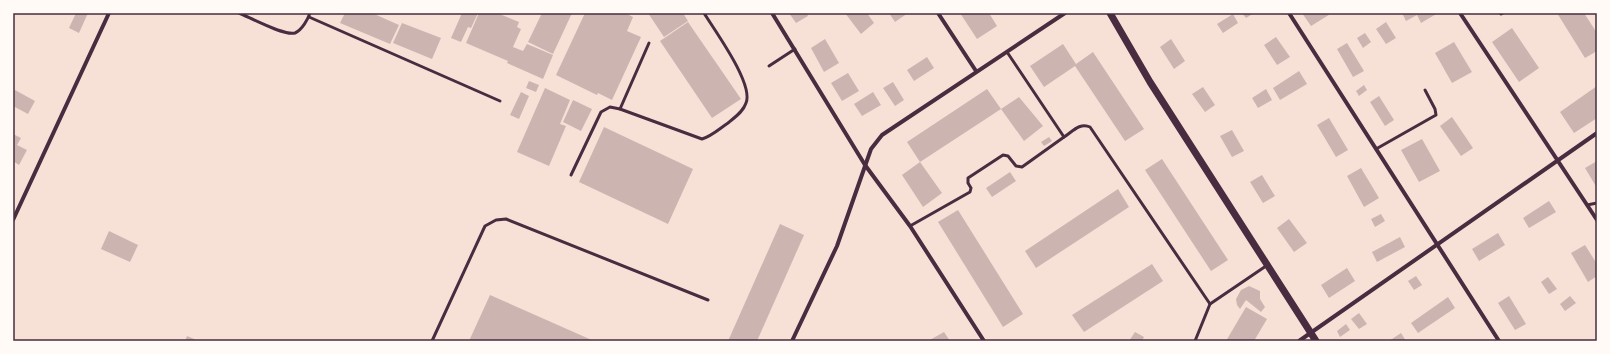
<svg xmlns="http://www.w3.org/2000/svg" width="1610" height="354" viewBox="0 0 1610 354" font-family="Rubik,sans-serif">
<rect width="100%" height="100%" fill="#f7e1d7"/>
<g fill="#ccb4b1">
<polygon points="76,13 88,13 79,33 69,28"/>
<polygon points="345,13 372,13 399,25 390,44 340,23"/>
<polygon points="462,13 478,13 471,28 468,27 461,42 451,38"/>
<polygon points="479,13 497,13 519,22 517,27 521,29 513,47 523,51 527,44 553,55 543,79 507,63 508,61 466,43"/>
<polygon points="542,13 572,13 553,54 528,42"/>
<polygon points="585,13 625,13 633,17 627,31 641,37 612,100 598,93 597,95 556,75"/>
<polygon points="648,13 683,13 688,21 664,37"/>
<polygon points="789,13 807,13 808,16 796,23"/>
<polygon points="845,13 867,13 874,23 861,34"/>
<polygon points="889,13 908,13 895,22"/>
<polygon points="960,13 989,13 997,26 977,39"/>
<polygon points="1242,13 1254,13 1246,18"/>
<polygon points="1302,13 1332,13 1311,26"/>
<polygon points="1402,13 1438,13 1421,23 1417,15 1406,21"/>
<polygon points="1557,13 1584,13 1597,33 1597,51 1585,58"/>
<polygon points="1233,14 1238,23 1223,33 1217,24"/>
<polygon points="688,22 741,99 712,118 660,41"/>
<polygon points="1386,22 1396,38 1386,44 1376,29"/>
<polygon points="402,23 441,38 432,59 393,43"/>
<polygon points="1512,28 1539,68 1519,82 1492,42"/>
<polygon points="1365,33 1371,42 1363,48 1357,38"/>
<polygon points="1276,37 1290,57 1277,65 1264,45"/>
<polygon points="825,39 839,63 824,72 811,48"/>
<polygon points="1171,39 1185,61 1174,69 1160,47"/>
<polygon points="1454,42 1472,72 1452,83 1435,53"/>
<polygon points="1347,43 1364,71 1353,77 1337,49"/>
<polygon points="1063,44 1076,64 1093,52 1144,129 1125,141 1075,66 1044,87 1030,66"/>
<polygon points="927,57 934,68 914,81 907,70"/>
<polygon points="1299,71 1307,84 1280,100 1273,88"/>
<polygon points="848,73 859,91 842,101 831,83"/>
<polygon points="529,81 539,85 536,92 526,88"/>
<polygon points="893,82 904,100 895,106 883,88"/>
<polygon points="1364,85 1367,90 1359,96 1356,91"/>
<polygon points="1597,86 1597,118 1574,133 1560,112"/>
<polygon points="1203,87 1215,105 1205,112 1192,94"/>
<polygon points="545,88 570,100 560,124 566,126 549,166 517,152"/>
<polygon points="987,89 1001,109 920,162 907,142"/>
<polygon points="1266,89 1272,100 1258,108 1252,98"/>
<polygon points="15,90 35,101 28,114 13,106 13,94"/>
<polygon points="521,92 529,96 519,119 510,115"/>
<polygon points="873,92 881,105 862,116 854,104"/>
<polygon points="1379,96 1394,120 1385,126 1370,102"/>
<polygon points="1019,97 1043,126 1024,141 1001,109"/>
<polygon points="573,100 592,109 581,131 563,122"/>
<polygon points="1452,117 1473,148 1461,156 1440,126"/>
<polygon points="1329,118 1348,150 1336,157 1317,125"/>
<polygon points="604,127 693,169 668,224 579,182"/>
<polygon points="1232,130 1244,151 1232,157 1220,136"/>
<polygon points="13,134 21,138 17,145 27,150 19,165 13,161"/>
<polygon points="1049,137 1052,141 1044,146 1041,142"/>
<polygon points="1422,139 1440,171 1419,182 1401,150"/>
<polygon points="1162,159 1228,260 1211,271 1145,170"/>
<polygon points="1597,161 1597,188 1585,168"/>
<polygon points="920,162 942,193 923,207 902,175"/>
<polygon points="1361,168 1379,198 1364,207 1347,176"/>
<polygon points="1010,172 1016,181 992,197 986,188"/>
<polygon points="1262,175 1275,196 1263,203 1250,182"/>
<polygon points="1118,189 1129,207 1036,268 1025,251"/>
<polygon points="1549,201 1556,212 1529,228 1523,218"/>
<polygon points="958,210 1023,314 1003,327 938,222"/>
<polygon points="1381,214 1385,221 1375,227 1371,219"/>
<polygon points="1289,219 1307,243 1294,252 1277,228"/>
<polygon points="780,224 804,235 757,341 728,341"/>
<polygon points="109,231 138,245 130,262 101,249"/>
<polygon points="1498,233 1505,245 1479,261 1472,249"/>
<polygon points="1400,237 1405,247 1377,262 1372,252"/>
<polygon points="1585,245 1597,264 1597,276 1588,282 1571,253"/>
<polygon points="1152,264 1163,281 1084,332 1072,315"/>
<polygon points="1347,268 1355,281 1329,298 1321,285"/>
<polygon points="1416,276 1422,285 1414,290 1408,281"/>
<polygon points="1548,277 1557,289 1549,294 1541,282"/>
<polygon points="1249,286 1260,291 1260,299 1265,307 1261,312 1246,300 1240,309 1237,305 1236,299 1241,290"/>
<polygon points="490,295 594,341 469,341"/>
<polygon points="1509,296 1526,324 1515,330 1498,303"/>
<polygon points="1570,296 1576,303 1565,311 1560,304"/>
<polygon points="1448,297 1455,308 1418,333 1411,323"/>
<polygon points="1246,307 1267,319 1254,341 1226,341"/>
<polygon points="1359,313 1367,324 1359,329 1351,319"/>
<polygon points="1346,324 1350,330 1340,337 1337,331"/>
<polygon points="944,332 950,341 928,341"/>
<polygon points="1135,332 1144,337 1142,341 1129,341"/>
<polygon points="1401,333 1406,341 1389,341"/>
<polygon points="187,336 199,341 185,341"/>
</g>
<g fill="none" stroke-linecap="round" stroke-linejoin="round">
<g stroke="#4a2c40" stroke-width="3">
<path d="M239,13C251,18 284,36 295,33C302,30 308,19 310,13"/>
<polyline points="1500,13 1501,14 1503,13"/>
<polyline points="309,17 500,101"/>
<path d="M1007,52L1064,137C1072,132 1080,122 1090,127L1210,304L1266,266"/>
<polyline points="769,66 795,49"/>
<polyline points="620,109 649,43"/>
<polyline points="1376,149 1436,115 1435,109 1425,90"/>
<path d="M571,175L601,112L610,107L620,109L702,139C712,136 719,129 728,123C735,117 743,112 746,103C754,84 715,31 704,13"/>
<polyline points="1587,205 1597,203"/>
<polyline points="910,226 970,192 971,188 968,183 968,178 1003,155 1008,156 1016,166 1022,167 1064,137"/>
<polyline points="432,341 485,226 496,220 506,219 708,300"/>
<polyline points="1195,341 1210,304"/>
</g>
<g stroke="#4a2c40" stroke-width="4">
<polyline points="772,13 865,165 910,226 984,341"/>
<polyline points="938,13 976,71"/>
<polyline points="1289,13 1499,341"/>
<polyline points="1460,13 1597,220"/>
<polyline points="13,220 109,13"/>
<polyline points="792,341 837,246 871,149 882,135 1065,13"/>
<polyline points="1299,341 1597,133"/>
</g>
<polyline stroke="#4a2c40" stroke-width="7" points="1110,13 1150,82 1316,341"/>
</g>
<rect width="1610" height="354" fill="none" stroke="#fffaf5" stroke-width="28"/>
<rect x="14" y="14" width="1582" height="326" fill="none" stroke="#4a2c40" stroke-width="1.5"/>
</svg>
